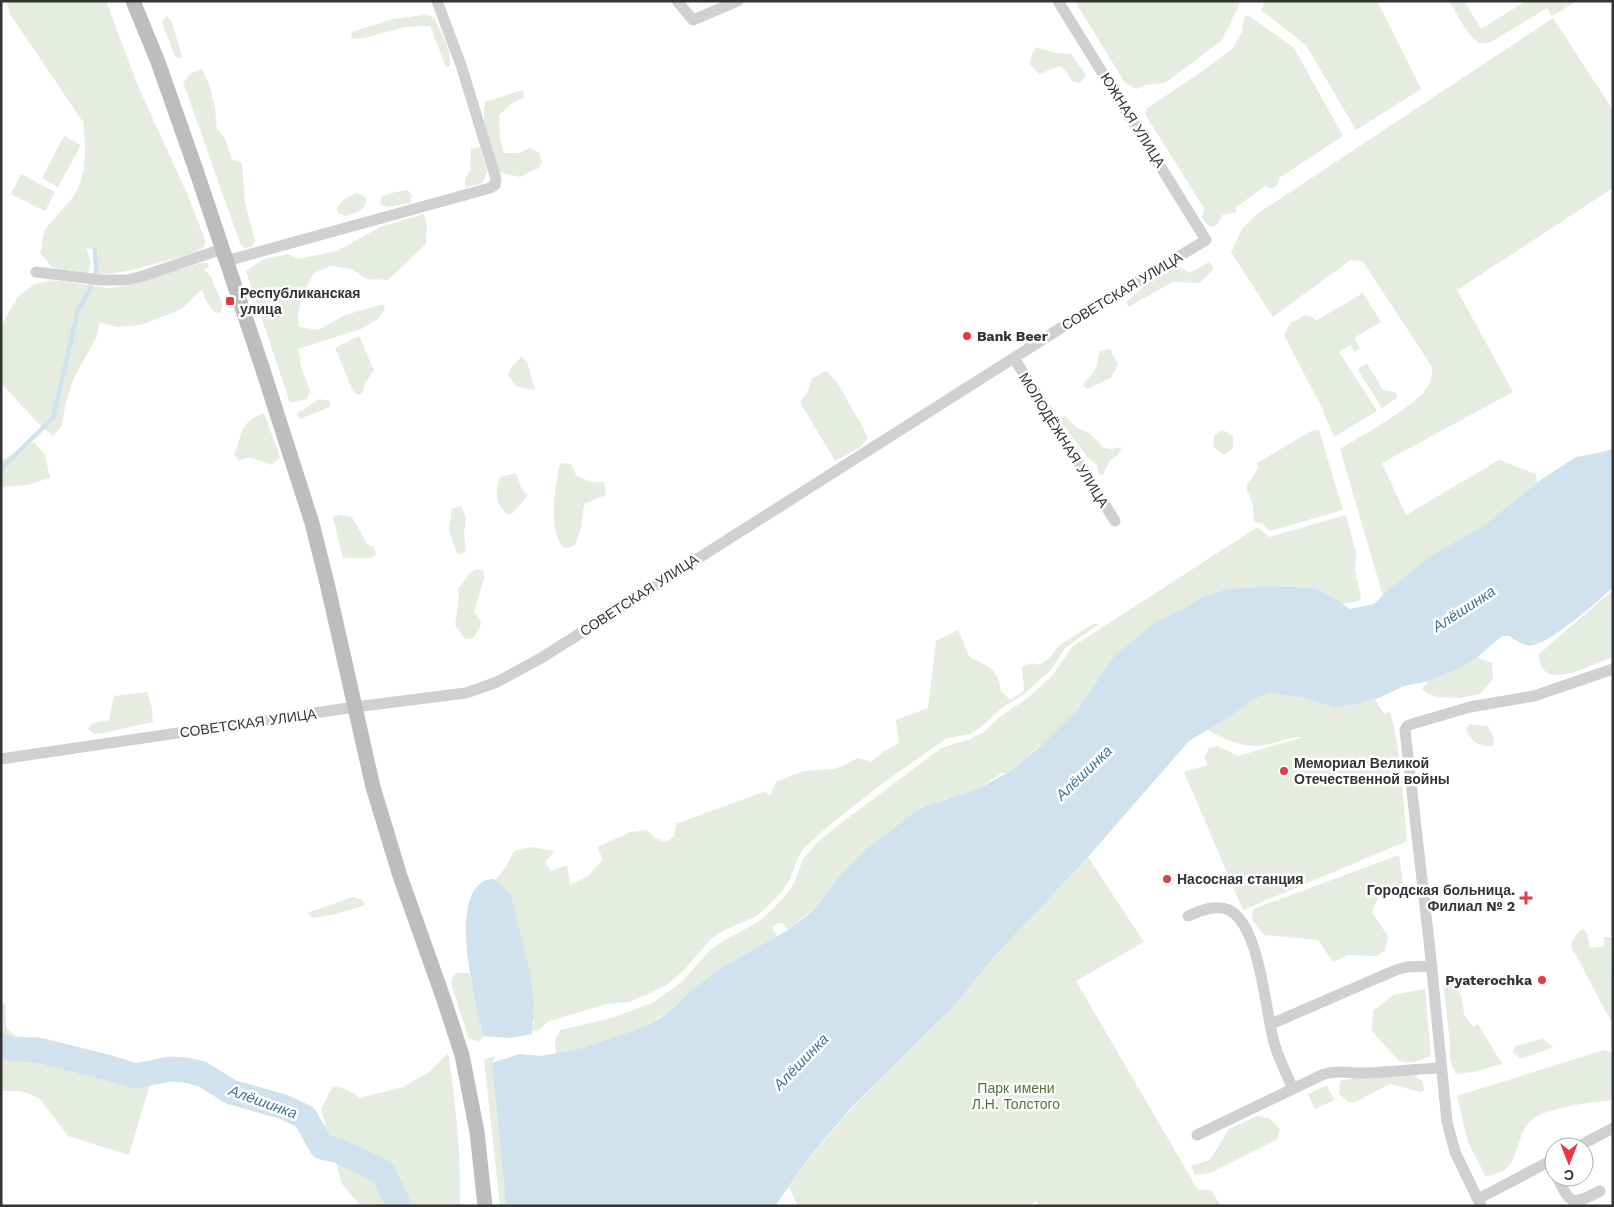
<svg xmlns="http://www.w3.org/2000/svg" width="1614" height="1207" viewBox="0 0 1614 1207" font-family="'Work Sans',sans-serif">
<rect width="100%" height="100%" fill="#fff"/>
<g fill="#e6ecdf">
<path d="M6,1H106L138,86L189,198L205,240V245L203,248C189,255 173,259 158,263C137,269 120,274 97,274L98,250L86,248L91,262L88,273L53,268L40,253C43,246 42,236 45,230C52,219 62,211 70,201C88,179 86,148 83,122L10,14Z"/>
<polygon points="1075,1 1241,1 1222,40 1165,83 1146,85 1137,89 1125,83"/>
<polygon points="1265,1 1377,1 1421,89 1356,130 1306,45 1261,10"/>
<path d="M1449,1H1464L1481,29L1526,1H1577L1552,16L1547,8L1491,42L1482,44C1467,37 1458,15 1449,1Z"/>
<path d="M424,15L434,17C440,33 452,48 450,65L446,67L430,26L404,27L365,38L351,39L352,32L393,19Z"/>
<path d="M1248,15L1294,48L1343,136L1279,178L1277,185L1272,189L1265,186L1235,208L1237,212L1222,215C1216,229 1212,231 1202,218L1204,208L1145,114L1146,109L1204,70L1233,48L1242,32L1244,18Z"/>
<polygon points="166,16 171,20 182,56 180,58 175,57 162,22"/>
<path d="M1553,18L1613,110V188L1457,290L1513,392L1382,463L1406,515L1499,460L1536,474L1537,483L1483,526L1434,554L1383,596L1340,449C1361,436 1418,405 1428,386C1432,379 1432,373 1432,367L1364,263L1358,260L1349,261L1273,317L1231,252L1242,229L1257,214Z"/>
<polygon points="1036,47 1054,53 1071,54 1086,75 1080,83 1072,81 1065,70 1060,66 1039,74 1030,64 1031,57"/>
<polygon points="202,69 210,87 215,108 217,129 225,139 232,159 242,163 245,203 255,241 252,247 244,248 240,243 183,82 191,73"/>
<path d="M523,90L524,97L510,105L499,115L500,139L504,153H518L530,148L538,152L542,161L539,168L520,177L499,172C493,151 480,123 485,102Z"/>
<polygon points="64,136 81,145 58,187 42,178"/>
<polygon points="480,147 487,172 482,183 465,188 465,179 470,170 471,149"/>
<polygon points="21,174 55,192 45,211 11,194"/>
<polygon points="408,190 412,196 410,203 388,207 380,204 382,197 391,193"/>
<path d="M357,193L366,198C367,211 357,212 346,216L338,213L337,207L344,199Z"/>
<path d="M424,214L427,225L426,244L388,280L366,279L352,269L331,266L314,273C304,290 296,306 299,327L318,330L345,315L383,304L385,309L378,319L361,329L298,349L302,370L310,390L307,399L290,403L246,271L264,259L288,254L298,259L337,251L380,227Z"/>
<polygon points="1209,262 1212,265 1213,270 1199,283 1173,282 1128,307 1127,301 1158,275 1178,266 1189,273"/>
<polygon points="201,263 208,263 209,267 204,269 211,277 223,305 220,313 214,312 206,301 202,289 182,309 141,325 117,327 99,322 97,336 73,380 66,402 62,425 53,436 37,422 1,383 1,326 17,298 29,288 36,284 52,280 109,288 127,286"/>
<polygon points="1363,293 1381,322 1354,338 1360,348 1355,352 1350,345 1339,352 1377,411 1334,437 1321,406 1284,335 1290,323 1306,315 1317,320"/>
<polygon points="359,336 374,370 364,385 363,392 359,395 354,393 335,348"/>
<path d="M1110,349L1118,364L1111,378L1088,389L1083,386C1085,379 1093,375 1096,368C1098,363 1098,356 1100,351Z"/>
<polygon points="521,357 527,362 535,390 517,387 508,375 511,368"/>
<polygon points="1367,363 1383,390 1394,392 1397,394 1397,398 1382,408 1358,370 1361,366"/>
<path d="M826,371C841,383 845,398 855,414C860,422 864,429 868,438L859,448L835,461L800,402L807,393L812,378Z"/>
<polygon points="319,399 330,401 330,407 300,419 297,414"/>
<path d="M264,413L280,457L271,465C261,461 248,454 239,461L234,454C245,431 237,424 264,413Z"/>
<polygon points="1065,416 1077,428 1089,433 1104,448 1111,449 1122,447 1118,455 1110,460 1103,475 1099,474 1097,465 1088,458 1058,418"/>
<polygon points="1223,430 1233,436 1233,448 1224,455 1213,446 1214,435"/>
<polygon points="1313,430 1319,430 1343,510 1270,531 1262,523 1254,522 1253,506 1246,487 1258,468 1257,463"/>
<polygon points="34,442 45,455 50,478 27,485 1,487 1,461"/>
<path d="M560,463L571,464L576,475L591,482H604L606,495L584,504L581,527L575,545L567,548L562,547C548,522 555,490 560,463Z"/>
<path d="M516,473L522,490L528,495L512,514H507C495,503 495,492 500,477Z"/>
<polygon points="461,506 466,518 464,534 466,552 460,554 457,553 449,530 452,509"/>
<polygon points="340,515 352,517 367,544 374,547 376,555 370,558 343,558 333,517"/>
<polygon points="1346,515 1356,553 1355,570 1361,598 1359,601 1341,604 1336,599 1315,588 1273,586 1227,589 1202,597 1114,656 1079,708 1043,743 1009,772 1005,774 1002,773 977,789 918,809 869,847 838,878 817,906 788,930 783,923 778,923 773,926 773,930 777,935 774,938 724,966 688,993 675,1007 646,1026 582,1048 556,1054 555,1040 560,1030 612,1018 654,1002 682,982 709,951 723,941 758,922 773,909 790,890 795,881 803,859 818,842 837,826 940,749 953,744 968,740 984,732 1001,716 1029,697 1053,675 1072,647 1256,528 1260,529 1269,537"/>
<polygon points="477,569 483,570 484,578 474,612 481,622 480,627 473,638 465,639 455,625 459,598 458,589 470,573"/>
<path d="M1613,590V657C1592,664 1539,695 1539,654Z"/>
<path d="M1093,624H1099L1065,648L1051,670L1023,695L1003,707L981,727L970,734L947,738L883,783L832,823L806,846L798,857L790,879L781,893L757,916L725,930L712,938L684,970L668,984L650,993L629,1002L607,1004L547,1022L538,1031L532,1030L534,1023L495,880L505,868L514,851L530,847L555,851L545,862L551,871L567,865L570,885L588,876L603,859L597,847L630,832L647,830L655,838L665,842L674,837L676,824L766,791L770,796L776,782L804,771L835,769L858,758L871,762L883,752L899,743L896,720L928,708L936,641L958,630L970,658C990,666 998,669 1001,692L1011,700L1024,690L1022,667L1032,663L1038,665L1049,659L1058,646Z"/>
<polygon points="1477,657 1492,663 1493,679 1480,694 1460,698 1439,697 1428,694 1422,688 1429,681 1456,670"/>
<path d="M147,692L152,708L153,722L103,733L94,734L88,729C90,721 101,722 109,720L114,696Z"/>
<path d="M1271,693L1296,696L1335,707L1358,704L1375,699L1384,714L1390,712C1402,754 1403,798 1407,841L1243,910L1184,772L1208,765L1204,757L1209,748L1217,746L1238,756L1303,737C1290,736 1277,743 1264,745C1243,749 1226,739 1207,730L1256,698Z"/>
<path d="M1469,724L1488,726L1494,738L1493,746C1478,747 1471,742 1466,729Z"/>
<polygon points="1399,855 1404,889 1383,885 1372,913 1388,936 1385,951 1376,956 1348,955 1333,962 1318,940 1264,935 1252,920 1253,909"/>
<polygon points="1088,857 1144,942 1076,981 1198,1190 1211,1190 1221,1206 1039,1206 1036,1201 1028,1206 798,1206 789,1187 810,1157 854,1106 952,1008 994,957"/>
<polygon points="353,897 363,900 365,905 336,914 313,918 307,913"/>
<path d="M1583,929L1587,933L1590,948L1604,946V937H1611L1613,1025L1571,946C1572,939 1577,932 1583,929Z"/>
<polygon points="455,973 469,973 483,1036 480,1041 469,1039 451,983"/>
<path d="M1451,979L1461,994L1464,1014L1473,1027L1478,1024L1502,1064L1474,1072L1457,1074C1450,1067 1449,1052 1450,1042L1443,983Z"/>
<path d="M1425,989L1431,1056C1419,1060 1410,1066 1398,1060L1372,1031L1373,1011L1393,995Z"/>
<polygon points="1,1001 5,1004 7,1029 30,1048 94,1066 152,1077 129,1155 68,1136 40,1099 21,1091 1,1091"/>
<polygon points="1543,1039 1553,1047 1524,1058 1520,1058 1513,1053 1515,1046"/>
<path d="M1604,1050L1613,1053V1100C1593,1102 1551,1107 1534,1118C1517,1129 1520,1160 1504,1170C1499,1173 1491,1175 1486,1177L1468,1142L1457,1096Z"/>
<path d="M448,1053C456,1103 461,1155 460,1206H361L342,1184L321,1109L333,1086L348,1090L360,1098L403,1087L429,1072Z"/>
<polygon points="495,1056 492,1063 506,1206 500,1206 484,1060"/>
<path d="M1411,1074C1419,1078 1424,1080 1424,1090L1420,1092L1390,1084L1355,1102H1349L1339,1094L1340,1081L1359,1077Z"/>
<polygon points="1327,1085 1334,1100 1315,1109 1308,1094"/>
<polygon points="1257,1116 1269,1118 1280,1129 1278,1139 1210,1173 1195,1175 1191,1166 1210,1160 1229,1129"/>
</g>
<g fill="#cfe2ee">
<path d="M1613,449V587C1599,601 1552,641 1534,645C1524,647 1517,641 1509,636H1502L1475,659L1456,670L1429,681L1404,686L1381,697L1358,704L1335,707L1299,697L1271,693L1256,698L1224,720L1189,741L1088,857L994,957L952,1008L852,1107L811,1155L775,1206H506L492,1063L519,1054L542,1056L582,1048L646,1026L660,1018L675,1007L688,993L724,966L788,930L809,914L817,906L838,878L869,847L918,809L977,789L1009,772L1036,750L1079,708L1114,656L1159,620L1182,610L1202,597L1227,589L1270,586L1315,588L1336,599L1350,609L1374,604L1389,589L1434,554L1483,526L1542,479L1576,457L1598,453Z"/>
<path d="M493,879L510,893L530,973L534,1004L532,1034L510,1038L483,1036C476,1003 449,905 482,882C484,880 490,879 493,879Z"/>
</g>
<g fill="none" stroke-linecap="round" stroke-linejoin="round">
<polyline stroke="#cfe2ee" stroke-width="4.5" points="1,469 53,418 78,310 88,293 96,271 95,249"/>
<polyline stroke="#cfe2ee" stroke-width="25" points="1,1046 12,1049 38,1050 110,1068 135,1076 170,1069 186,1070 202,1074 231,1092 284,1107 305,1117 322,1147 339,1151 383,1172 399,1206"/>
<g stroke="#d0d0d0" stroke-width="11">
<polyline points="677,1 693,20 738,1"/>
<polyline points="226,261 490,188 495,185 496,179 461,65 437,1"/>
<polyline points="36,272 101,280 127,280 143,276 222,249"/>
<polyline points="1014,358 1115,521"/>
<polyline points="1,759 355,707 466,693 497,682 543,657 1064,326 1206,240 1058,1"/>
<path d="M1188,916C1200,911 1216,904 1229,910C1261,926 1265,1014 1275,1046C1280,1061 1287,1075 1293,1089"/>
<polyline points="1271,1024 1396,970 1407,967 1432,966"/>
<path d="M1197,1135L1324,1074C1341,1069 1350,1074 1366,1073C1391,1072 1416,1069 1441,1068"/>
<polyline points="1577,1147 1613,1128"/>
<path d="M1557,1177C1571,1205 1571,1206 1600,1191"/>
<polyline points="1478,1199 1554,1159"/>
<polyline points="1481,1206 1455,1152 1447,1122 1430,950 1405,730 1407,726 1412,724 1470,707 1534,696 1613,669"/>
</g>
<polyline stroke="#bdbdbd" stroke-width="15" points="133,1 158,62 196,170 262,367 312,523 327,583 373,787 400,876 444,1000 462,1055 477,1132 485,1206"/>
</g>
<g fill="#e63946" stroke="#fff" stroke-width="2">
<rect x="225" y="296" width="10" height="10" rx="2.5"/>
<circle cx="967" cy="336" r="5"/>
<circle cx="1284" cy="771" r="5"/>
<circle cx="1167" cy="879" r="5"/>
<path d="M1523.5 890.5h5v5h5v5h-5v5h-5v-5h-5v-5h5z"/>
<circle cx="1542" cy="980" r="5"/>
</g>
<g text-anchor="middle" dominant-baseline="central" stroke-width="5" stroke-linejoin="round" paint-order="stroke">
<g font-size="14" fill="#333" stroke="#fff">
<text transform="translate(1133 120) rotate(58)">ЮЖНАЯ УЛИЦА</text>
<text transform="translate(1122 291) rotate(-31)">СОВЕТСКАЯ УЛИЦА</text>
<text transform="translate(1064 440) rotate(58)">МОЛОДЁЖНАЯ УЛИЦА</text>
<text transform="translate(639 595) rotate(-33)">СОВЕТСКАЯ УЛИЦА</text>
<text transform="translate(248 723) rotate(-8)">СОВЕТСКАЯ УЛИЦА</text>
</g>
<g font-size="14" font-weight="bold" fill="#333" stroke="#fff" text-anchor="start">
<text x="240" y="293">Республиканская<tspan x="240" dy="16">улица</tspan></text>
<text x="977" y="336">Bank Beer</text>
<text x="1294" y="763">Мемориал Великой<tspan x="1294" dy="16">Отечественной войны</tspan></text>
<text x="1177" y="879">Насосная станция</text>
<text x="1515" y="890" text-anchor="end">Городская больница.<tspan x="1515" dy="16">Филиал № 2</tspan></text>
<text x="1532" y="980" text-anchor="end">Pyaterochka</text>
</g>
<g font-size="14" fill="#56703f" stroke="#fff">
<text x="1016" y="1088">Парк имени<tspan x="1016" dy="16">Л.Н. Толстого</tspan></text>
</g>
<g font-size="15" font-style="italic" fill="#3f7597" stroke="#fff">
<text transform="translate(1464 609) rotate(-33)">Алёшинка</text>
<text transform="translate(1084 773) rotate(-44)">Алёшинка</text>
<text transform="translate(801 1062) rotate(-46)">Алёшинка</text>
<text transform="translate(263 1102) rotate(20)">Алёшинка</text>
</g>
</g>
<rect width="1614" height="1207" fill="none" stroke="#333333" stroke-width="5"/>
<g transform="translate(1569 1162) rotate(180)"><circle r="24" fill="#ffffff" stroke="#adadad"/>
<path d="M0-4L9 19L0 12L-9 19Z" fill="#e63946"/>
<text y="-8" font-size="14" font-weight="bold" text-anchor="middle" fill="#333333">С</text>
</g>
</svg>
